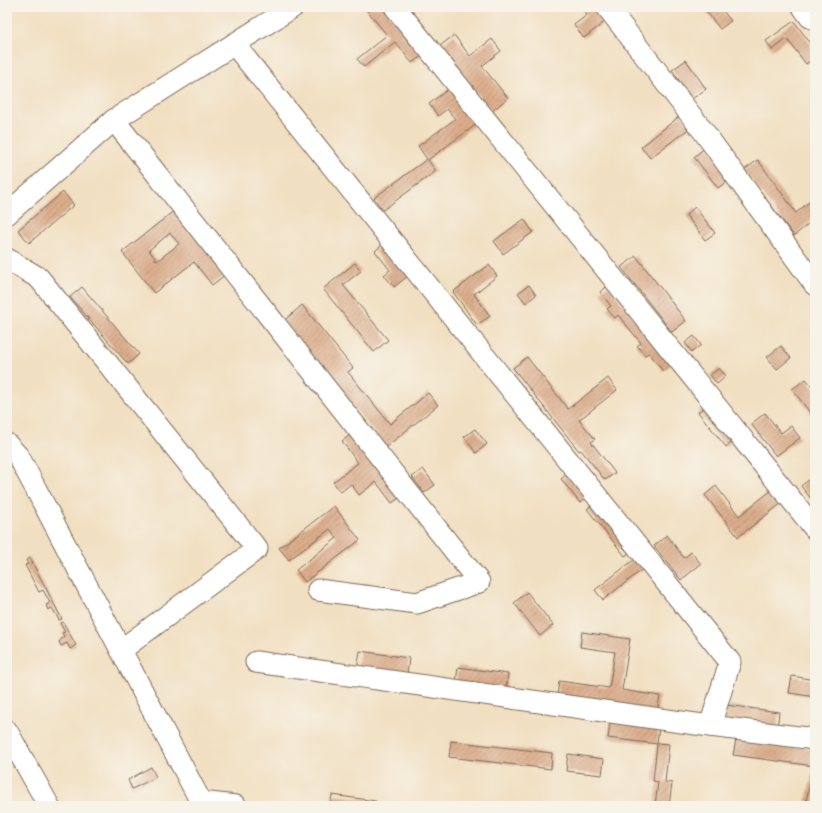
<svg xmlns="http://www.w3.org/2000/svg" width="822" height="813" viewBox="0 0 822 813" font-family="Delius,sans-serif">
<defs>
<pattern id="building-hatch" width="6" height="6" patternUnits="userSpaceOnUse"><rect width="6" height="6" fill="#dcad8c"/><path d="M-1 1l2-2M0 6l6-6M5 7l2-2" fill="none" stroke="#b48d72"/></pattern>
</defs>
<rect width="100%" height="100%" fill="#f7f3e8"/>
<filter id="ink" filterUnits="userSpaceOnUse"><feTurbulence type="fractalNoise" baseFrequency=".025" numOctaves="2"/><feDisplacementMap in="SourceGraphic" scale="8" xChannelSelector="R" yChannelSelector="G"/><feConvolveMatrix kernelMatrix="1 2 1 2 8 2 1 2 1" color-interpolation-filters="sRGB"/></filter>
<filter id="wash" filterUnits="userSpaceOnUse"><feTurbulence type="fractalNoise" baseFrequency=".012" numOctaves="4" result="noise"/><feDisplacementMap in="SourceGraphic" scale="16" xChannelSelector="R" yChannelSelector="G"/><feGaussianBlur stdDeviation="0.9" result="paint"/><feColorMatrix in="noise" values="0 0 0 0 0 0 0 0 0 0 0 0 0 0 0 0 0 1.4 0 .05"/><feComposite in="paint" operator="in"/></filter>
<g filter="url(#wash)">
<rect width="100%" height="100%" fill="#f1dfc1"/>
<g id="blocks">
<g fill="url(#building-hatch)" fill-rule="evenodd">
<polygon points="364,7 384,7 423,55 412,63 395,42 364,67 357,59 387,35"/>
<polygon points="581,7 603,7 611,17 584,38 574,25 587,15"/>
<polygon points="703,7 720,7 731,21 720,29"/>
<polygon points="794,21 815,50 815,58 806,64 787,39 772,50 766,41"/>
<polygon points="454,35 470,56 492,39 501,51 482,66 508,98 492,111 440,46"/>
<polygon points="686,60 706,89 692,99 672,70"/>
<polygon points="451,87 478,123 428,160 436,171 383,210 374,198 427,159 418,146 455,119 447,109 438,116 429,104"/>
<polygon points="681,115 691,127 650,158 641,147"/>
<polygon points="707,146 732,178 718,188 694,157"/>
<polygon points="758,160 796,213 815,197 815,218 794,236 744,170"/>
<polygon points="63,192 74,205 29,243 18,230"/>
<polygon points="695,207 715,233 705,240 686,215"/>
<path d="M175,210L226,274L212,285L194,262L154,293L122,252ZM170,233L179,244L157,261L149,250Z"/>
<polygon points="524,219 533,232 503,254 494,241"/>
<polygon points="388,240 413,272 394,287 384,275 390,270 375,251"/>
<polygon points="636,256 686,321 672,332 621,267"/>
<polygon points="355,263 361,271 343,285 388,340 374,352 323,289"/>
<polygon points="489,265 497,276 474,294 490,316 477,325 453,292"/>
<polygon points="529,285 536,295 526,303 518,293"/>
<polygon points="608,286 672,364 663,371 649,353 645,355 637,346 641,343 618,315 615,318 607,309 611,306 600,292"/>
<polygon points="82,287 139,354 128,364 70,297"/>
<polygon points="302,305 353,368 348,372 390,424 428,393 438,405 386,447 284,321"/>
<polygon points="694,336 701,345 692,352 685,343"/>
<polygon points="781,346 791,358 777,369 767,357"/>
<polygon points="527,357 568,409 608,378 617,390 579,420 595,439 591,442 615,473 605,480 581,450 579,451 513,368"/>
<polygon points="719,368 726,376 717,384 710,375"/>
<polygon points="806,379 815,390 815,419 792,389"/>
<polygon points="708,405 735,440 726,447 698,412"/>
<polygon points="765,413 781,433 791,426 800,438 776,456 751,424"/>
<polygon points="475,429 487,444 476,453 464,437"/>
<polygon points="355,431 403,495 392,503 376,482 359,495 351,484 341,492 333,482 358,463 342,441"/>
<polygon points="423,469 435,485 424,493 412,477"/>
<polygon points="572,470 591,494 580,503 561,479"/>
<polygon points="814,476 815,477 815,504 801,486"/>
<polygon points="716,486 739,516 777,486 787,499 738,537 705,495"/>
<polygon points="597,501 635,549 625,556 587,509"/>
<polygon points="334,506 360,540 305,582 296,570 337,538 330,529 289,560 279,548"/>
<polygon points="667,535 684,558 691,552 701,564 681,580 654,546"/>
<polygon points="640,555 648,565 603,600 595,590"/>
<polygon points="30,558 62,619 59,620 52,608 48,610 46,605 50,603 43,590 39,592 25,565 28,564 26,560"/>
<polygon points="527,592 553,625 540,636 514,603"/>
<polygon points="63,622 76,645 70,649 67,643 61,646 59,642 64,636 62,633 65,632 60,623"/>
<polygon points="582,632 630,639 622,690 660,696 657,712 557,697 559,681 609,688 615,652 580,647"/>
<polygon points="360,651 409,658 407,676 357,669"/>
<polygon points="458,667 508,674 506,690 456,683"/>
<polygon points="792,676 815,680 815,697 789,693"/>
<polygon points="726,705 779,712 777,728 724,721"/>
<polygon points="610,722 659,728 657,743 669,744 665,782 672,783 669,806 655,806 658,782 653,781 657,744 608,738"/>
<polygon points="736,739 815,749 815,803 806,801 814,766 733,755"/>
<polygon points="451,741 552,753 551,769 449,757"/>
<polygon points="568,754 604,759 602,775 566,771"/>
<polygon points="151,767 156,777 132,789 128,780"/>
<polygon points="332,795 376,801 375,806 330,806"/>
</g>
</g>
</g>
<g filter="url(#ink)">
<use href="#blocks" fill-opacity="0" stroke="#7b6957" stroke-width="1"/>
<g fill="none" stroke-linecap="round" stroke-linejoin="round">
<g stroke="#7b6957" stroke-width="23">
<g id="minor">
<polyline points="395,7 815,529"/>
<polyline points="607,7 704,132 815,285"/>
<polyline points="803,7 810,17 815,19"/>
<polyline points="234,44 730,662 710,726"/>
<polyline points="114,120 479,582 417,603 318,590"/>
<polyline points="7,214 114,120 293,7"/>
<polyline points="7,259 39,278 257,549 121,650"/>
<polyline points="7,444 19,457 201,802 236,806"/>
<polyline points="256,662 710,726 815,739"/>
<polyline points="7,731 49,806"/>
</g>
</g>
<use href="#minor" stroke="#fff" stroke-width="21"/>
</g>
</g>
<rect width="822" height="813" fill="none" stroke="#f7f3e8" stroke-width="24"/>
</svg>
